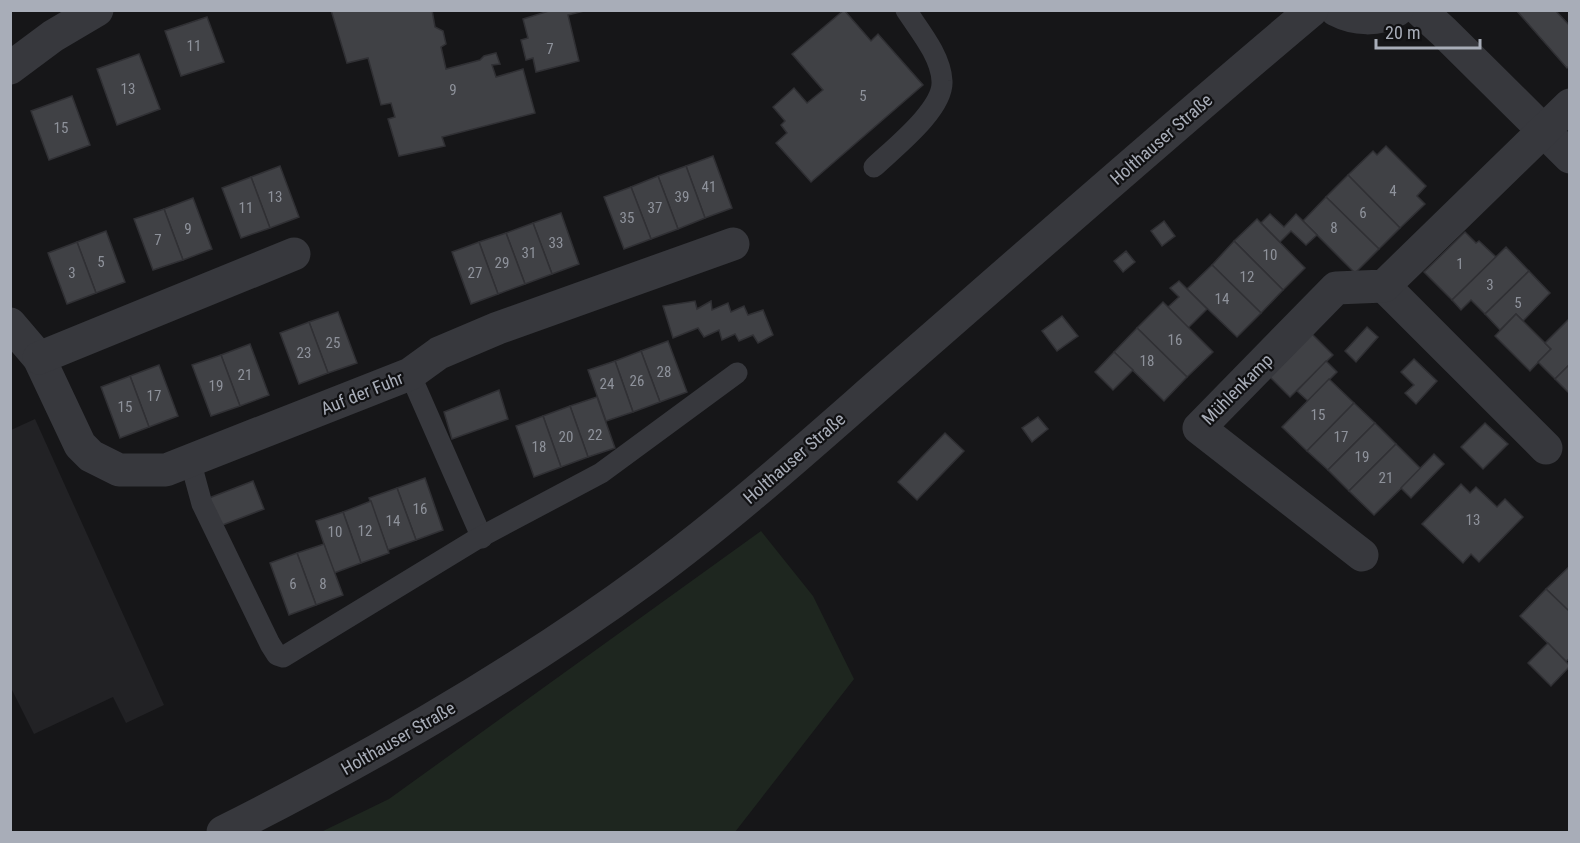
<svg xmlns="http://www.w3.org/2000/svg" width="1580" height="843" viewBox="0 0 1580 843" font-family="'Roboto Condensed',sans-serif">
<rect width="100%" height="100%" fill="#161618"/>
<polygon fill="#222225" points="35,419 164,705 126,723 113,697 34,734 11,688 11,430"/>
<polygon fill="#1e261f" points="761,531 813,596 854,679 735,832 321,832 389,799"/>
<g fill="#404145" stroke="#303034" stroke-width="1.5">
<polygon points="331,10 432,10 435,27 443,31 446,44 441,47 446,69 480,60 484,56 496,53 500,64 492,65 496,77 523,69 535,113 442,137 445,146 399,156 388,119 395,117 391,103 381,105 368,58 347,63"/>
<polygon points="552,10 588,10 568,15 579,61 536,72 533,58 526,60 521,40 528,38 523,19"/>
<polygon points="844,10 871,41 878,34 923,85 811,182 776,143 787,133 781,125 785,121 773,107 794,88 807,103 823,90 792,54"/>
<polygon points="1516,10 1555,10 1570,26 1570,65 1567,68"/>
<polygon points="207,17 224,62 181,76 165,31"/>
<polygon points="139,54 160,109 117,125 97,69"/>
<polygon points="72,96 90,145 49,160 31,111"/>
<polygon points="1386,146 1426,186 1417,196 1425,204 1400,228 1348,175 1373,151 1377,155"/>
<polygon points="713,156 732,208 705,218 686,166"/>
<polygon points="280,166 299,217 270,228 251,177"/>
<polygon points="686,166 705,218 678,229 658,176"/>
<polygon points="1348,175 1400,228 1379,249 1326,197"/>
<polygon points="658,176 678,229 651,239 631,187"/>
<polygon points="251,177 270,228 241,238 222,188"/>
<polygon points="631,187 651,239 624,249 604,197"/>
<polygon points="1326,197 1379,249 1355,273 1303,221"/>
<polygon points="193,198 212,249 183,260 164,209"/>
<polygon points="164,209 183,260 153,270 134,219"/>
<polygon points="561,213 579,264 552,274 533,223"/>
<polygon points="1270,214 1284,227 1296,214 1317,235 1306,245 1291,231 1280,242 1261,223"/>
<polygon points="1257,219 1305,268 1283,290 1234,241"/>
<polygon points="1164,221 1175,236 1162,246 1151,231"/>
<polygon points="533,223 552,274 525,284 506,233"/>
<polygon points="106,231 125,282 96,293 77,242"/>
<polygon points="1465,232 1476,243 1479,241 1496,257 1452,300 1424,272"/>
<polygon points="506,233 525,284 498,294 479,242"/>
<polygon points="1234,241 1283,290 1261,313 1212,265"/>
<polygon points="77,242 96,293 67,304 48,253"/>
<polygon points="479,242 498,294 471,304 452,252"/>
<polygon points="1506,247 1529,271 1485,314 1471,300 1461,310 1452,300"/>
<polygon points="1126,251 1135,262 1123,272 1114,261"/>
<polygon points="1212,265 1261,313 1237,337 1187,289"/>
<polygon points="1529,271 1550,293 1523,321 1516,314 1500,330 1485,314"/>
<polygon points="1179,281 1207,309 1188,328 1168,307 1179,297 1170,288"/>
<polygon points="695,301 697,309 711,301 712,310 728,303 731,312 744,306 748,315 763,310 773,335 758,343 753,335 739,341 735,334 722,340 719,330 704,337 698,328 673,338 663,306"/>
<polygon points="1163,302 1213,352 1187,377 1137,328"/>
<polygon points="338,312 357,363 328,373 309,322"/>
<polygon points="1516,314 1551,349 1530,371 1495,336"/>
<polygon points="1062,316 1078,336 1057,351 1042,331"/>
<polygon points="1570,318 1570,364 1555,379 1538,362 1551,349 1545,343"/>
<polygon points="309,322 328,373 299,384 280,333"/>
<polygon points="1367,327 1378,337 1356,362 1345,351"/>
<polygon points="1137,328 1187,377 1164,401 1114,352"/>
<polygon points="1312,334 1333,355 1290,397 1270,377"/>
<polygon points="668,341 687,392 660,402 641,351"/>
<polygon points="250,344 269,395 240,406 221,355"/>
<polygon points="641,351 660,402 633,412 615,361"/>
<polygon points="1114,352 1133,370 1113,390 1095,372"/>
<polygon points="221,355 240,406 211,416 192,365"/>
<polygon points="1414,359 1437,381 1416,404 1405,393 1414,385 1401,372"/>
<polygon points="615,361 633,412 606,421 588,370"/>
<polygon points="1326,361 1337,372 1308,401 1297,391"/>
<polygon points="1570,364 1570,394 1555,379"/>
<polygon points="159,365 178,416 149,427 130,376"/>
<polygon points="130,376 149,427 120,438 101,387"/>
<polygon points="1329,379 1354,403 1307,451 1282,427"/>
<polygon points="499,390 508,419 452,439 444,412"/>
<polygon points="597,397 615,448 588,457 570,406"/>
<polygon points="1354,403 1375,423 1328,470 1307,451"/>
<polygon points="570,406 588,457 561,467 543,416"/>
<polygon points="543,416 561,467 534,477 516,426"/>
<polygon points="1038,417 1048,429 1032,442 1022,428"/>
<polygon points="1375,423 1396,444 1349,491 1328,470"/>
<polygon points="1485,423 1508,444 1483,469 1461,447"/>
<polygon points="945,433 964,451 917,500 898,482"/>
<polygon points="1396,444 1421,469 1374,515 1349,491"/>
<polygon points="1434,454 1444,464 1411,498 1401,488"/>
<polygon points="425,478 443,530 416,540 397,488"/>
<polygon points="253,481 264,509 220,526 209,498"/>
<polygon points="1461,484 1470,493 1476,487 1497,507 1505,499 1523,517 1479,562 1471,554 1463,563 1422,524"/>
<polygon points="397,488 416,540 388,550 369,498"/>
<polygon points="371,501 389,553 361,563 343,512"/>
<polygon points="343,512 361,563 334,573 316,521"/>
<polygon points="324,544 343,595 316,605 297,553"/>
<polygon points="297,553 316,605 289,615 270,563"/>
<polygon points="1570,566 1570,612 1546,589"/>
<polygon points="1546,589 1570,612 1570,658 1566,661 1520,616"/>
<polygon points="1548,643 1570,666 1551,686 1528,663"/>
</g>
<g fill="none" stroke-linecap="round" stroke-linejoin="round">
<g stroke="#37383d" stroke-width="21">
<path d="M874,167C894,148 944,109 942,81C941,56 919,30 906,10"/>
<polyline points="410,374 482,538"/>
<polyline points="190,460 202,504 270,644 277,655 283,657 475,540 601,473 737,373"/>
</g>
<g stroke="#37383d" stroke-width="33">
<polyline points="1420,10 1444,32 1570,157"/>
<polyline points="10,68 53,36 97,10"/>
<polyline points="1384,286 1546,448"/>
<polyline points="10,324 39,358 80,445 91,456 119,470 166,470 410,374 439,353 498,328 733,244"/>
<polyline points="39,358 294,254"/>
<polyline points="1362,555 1199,428 1336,288 1384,286 1570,105"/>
</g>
<g stroke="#37383d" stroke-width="33">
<path d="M1336,10C1355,20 1378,21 1397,10"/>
<path d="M223,832C370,758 515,675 647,578C738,511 821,435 906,361C1040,244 1175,125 1312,10"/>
</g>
</g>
<g text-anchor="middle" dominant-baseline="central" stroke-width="4.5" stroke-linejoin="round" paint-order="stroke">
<g font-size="15" fill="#8e929b">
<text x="194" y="46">11</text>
<text x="550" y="49">7</text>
<text x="128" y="89">13</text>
<text x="453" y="90">9</text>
<text x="863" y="96">5</text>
<text x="61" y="128">15</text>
<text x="709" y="187">41</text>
<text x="1393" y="191">4</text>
<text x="275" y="197">13</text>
<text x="682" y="197">39</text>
<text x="246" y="208">11</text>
<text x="655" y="208">37</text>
<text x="1363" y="213">6</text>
<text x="627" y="218">35</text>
<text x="1334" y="228">8</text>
<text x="188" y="229">9</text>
<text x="158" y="240">7</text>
<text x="556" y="243">33</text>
<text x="529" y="253">31</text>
<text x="1270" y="255">10</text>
<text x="101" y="262">5</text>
<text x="502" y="263">29</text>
<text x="1460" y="264">1</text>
<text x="72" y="273">3</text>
<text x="475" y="273">27</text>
<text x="1247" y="277">12</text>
<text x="1490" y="285">3</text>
<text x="1222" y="299">14</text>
<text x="1518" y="303">5</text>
<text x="1175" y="340">16</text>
<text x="333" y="343">25</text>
<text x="304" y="353">23</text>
<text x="1147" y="361">18</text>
<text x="664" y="372">28</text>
<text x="245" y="375">21</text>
<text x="637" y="381">26</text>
<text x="607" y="384">24</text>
<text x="216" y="386">19</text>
<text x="154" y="396">17</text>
<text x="125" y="407">15</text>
<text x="1318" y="415">15</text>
<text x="595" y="435">22</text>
<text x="566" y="437">20</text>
<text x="1341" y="437">17</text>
<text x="539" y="447">18</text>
<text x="1362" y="457">19</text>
<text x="1386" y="478">21</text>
<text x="420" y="509">16</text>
<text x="1473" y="520">13</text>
<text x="393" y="521">14</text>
<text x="365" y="531">12</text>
<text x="335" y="532">10</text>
<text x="293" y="584">6</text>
<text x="323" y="584">8</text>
</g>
<g font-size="18" fill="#a8adb8" stroke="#111113">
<text transform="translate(1161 139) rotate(-41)">Holthauser Straße</text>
<text transform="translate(1237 389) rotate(-45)">Mühlenkamp</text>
<text transform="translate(362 393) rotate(-22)">Auf der Fuhr</text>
<text transform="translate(794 458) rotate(-41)">Holthauser Straße</text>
<text transform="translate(398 738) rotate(-30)">Holthauser Straße</text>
</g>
</g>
<rect width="1580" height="843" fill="none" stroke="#a8adb8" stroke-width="24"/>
<path d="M1376 39v9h104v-9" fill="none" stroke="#a8adb8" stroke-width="3"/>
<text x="1385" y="39" font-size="18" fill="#a8adb8" stroke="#111113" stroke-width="4.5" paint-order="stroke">20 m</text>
</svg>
